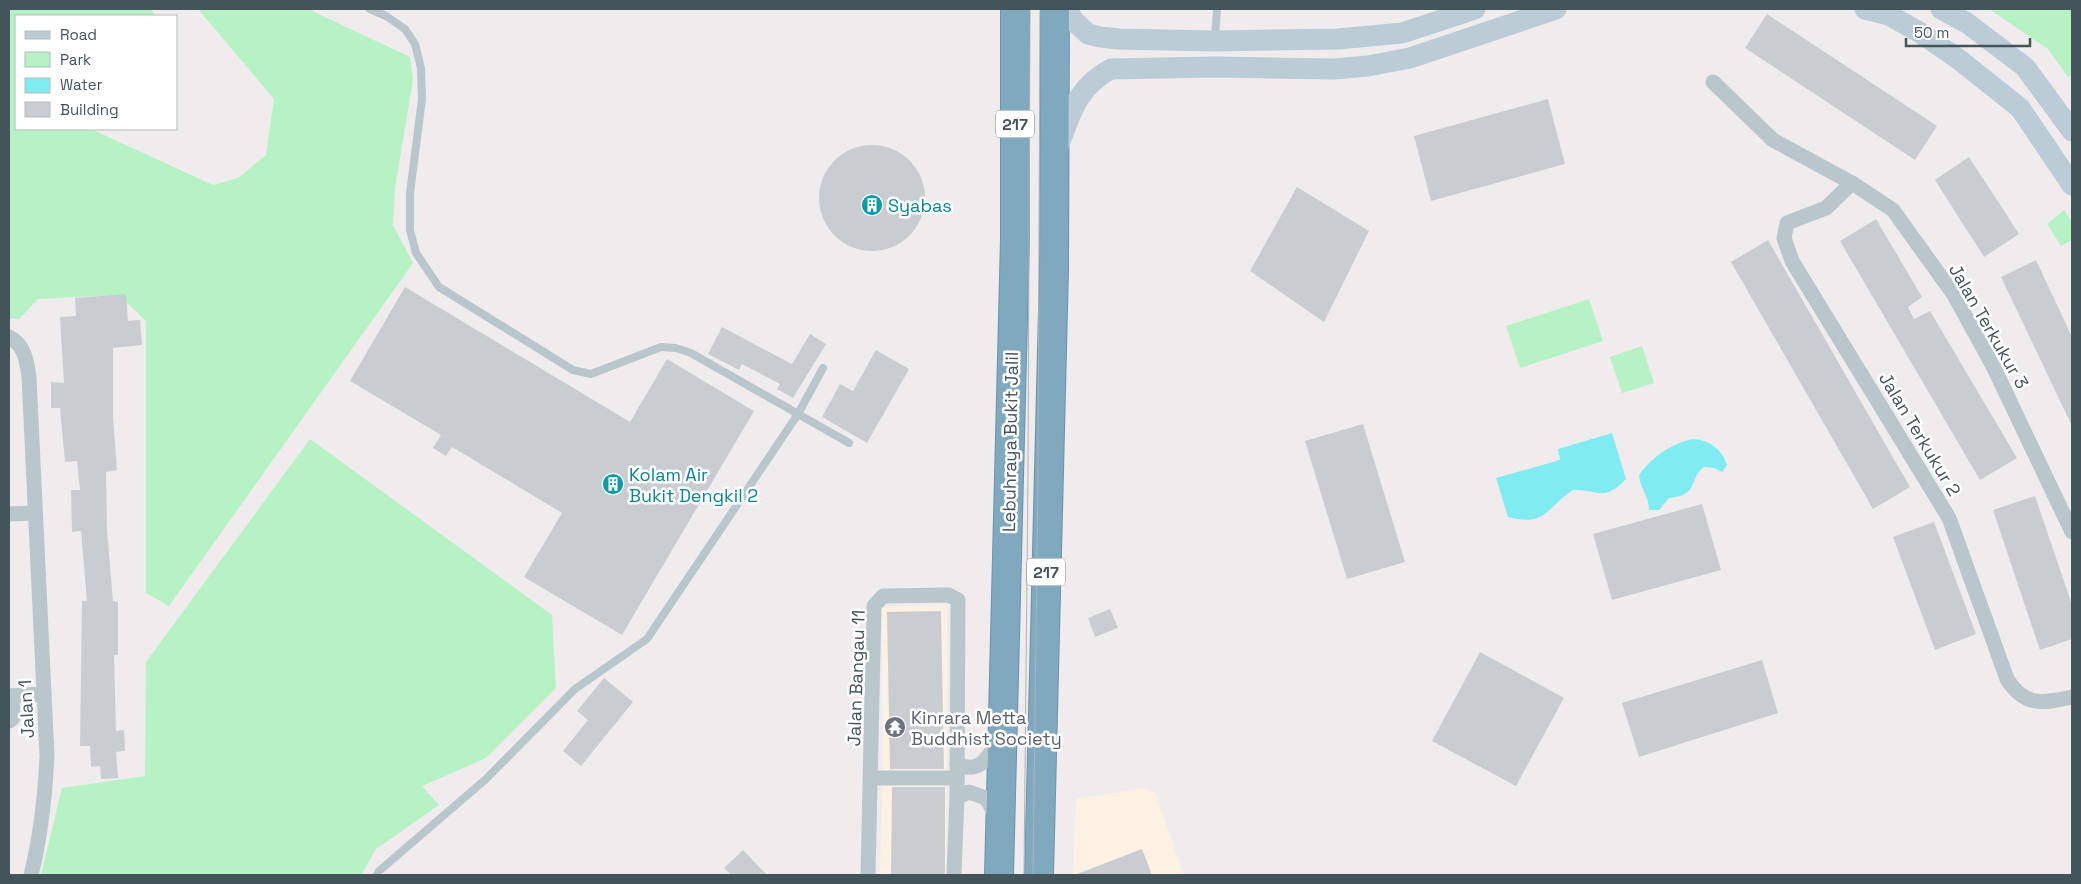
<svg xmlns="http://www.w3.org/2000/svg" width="2081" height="884" viewBox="0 0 2081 884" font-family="'Space Grotesk',sans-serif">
<rect width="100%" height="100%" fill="#f0eced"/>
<g fill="#fdf1e3">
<polygon points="947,605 946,875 880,875 883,768 882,607"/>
<polygon points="1144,788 1155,793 1184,875 1073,875 1076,799"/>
</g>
<g fill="#b6f2c4">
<polygon points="9,9 151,9 156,16 16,16 16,129 91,129 213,185 238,178 266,155 274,99 198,9 308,9 410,57 413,80 395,188 393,225 413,263 169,606 146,593 146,321 119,295 38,299 19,319 9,318"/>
<polygon points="1989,9 2072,9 2072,74 2068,77 2048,49"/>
<polygon points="2064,210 2072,222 2072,240 2061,246 2047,224"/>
<polygon points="1589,299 1603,341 1520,368 1506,326"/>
<polygon points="1642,346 1654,383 1622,393 1610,357"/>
<polygon points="310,439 552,615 556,688 486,758 422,786 439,805 376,849 361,875 41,875 62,788 145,776 146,662"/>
</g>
<g fill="#80ecf2">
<path d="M1612,433L1626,479C1603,503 1599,489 1573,490C1546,508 1546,527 1508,517L1496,478L1560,460L1558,449Z"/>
<path d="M1693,439C1710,440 1722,449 1727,465L1722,472L1714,468L1704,467C1687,481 1700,495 1669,498L1659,510H1649C1649,495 1640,489 1639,475C1652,457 1672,443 1693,439Z"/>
</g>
<g fill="#c9cdd2">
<polygon points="1767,14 1937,126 1915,160 1745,48"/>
<polygon points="1548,99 1565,164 1431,201 1414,136"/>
<circle cx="872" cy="198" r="53"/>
<polygon points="1969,157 2019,234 1984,257 1935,180"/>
<polygon points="1297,187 1369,231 1324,322 1250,271"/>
<polygon points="1876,219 1922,297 1908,307 1914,319 1930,311 2017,458 1980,480 1840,241"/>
<polygon points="1768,240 1910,487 1873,509 1731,262"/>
<polygon points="2036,260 2072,337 2072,426 2001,277"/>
<polygon points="405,287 630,422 667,359 754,411 622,635 524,577 562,513 452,447 446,456 433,448 441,435 350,381"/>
<polygon points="126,294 128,321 140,320 142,345 113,348 113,417 117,470 106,472 107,530 113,601 118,602 118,655 114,655 116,731 124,730 125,751 116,752 118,778 101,779 100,766 91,767 90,746 80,746 82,601 87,601 81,531 72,532 71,490 80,490 77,461 65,462 60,408 51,408 51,382 64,383 60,317 76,316 75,298"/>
<polygon points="722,327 792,364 810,334 826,344 793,398 777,389 780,384 742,364 739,370 708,354"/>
<polygon points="876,350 909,369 867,443 822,417 840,384 853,391"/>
<polygon points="1363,424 1405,562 1347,579 1305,441"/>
<polygon points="2035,496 2072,605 2072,639 2040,650 1993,510"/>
<polygon points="1702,504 1721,570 1612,600 1593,534"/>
<polygon points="1934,522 1976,634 1935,650 1893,537"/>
<polygon points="1110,609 1118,628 1095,637 1088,618"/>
<polygon points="941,611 944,769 890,769 887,612"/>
<polygon points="1480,652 1564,698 1516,786 1432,741"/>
<polygon points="1762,660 1778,713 1639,757 1622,703"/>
<polygon points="604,678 633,702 581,766 563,751 588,720 577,711"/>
<polygon points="892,787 945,787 945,875 891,875"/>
<polygon points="1142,849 1152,875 1077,875 1077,874"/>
<polygon points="743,850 767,875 731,875 724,868"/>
</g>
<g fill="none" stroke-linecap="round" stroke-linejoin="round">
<g stroke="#6b94ac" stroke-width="30">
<g id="highway">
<polyline points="999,875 1015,239 1015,9"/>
<polyline points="1039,875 1054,269 1055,9"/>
</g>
</g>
<g stroke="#b9c7cd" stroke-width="8">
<polyline points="370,9 386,16 405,29 415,44 421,68 422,99 410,193 410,230 416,253 439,287 573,370 591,374 661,347 676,348 691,353 849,443"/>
<polyline points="1215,39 1217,9"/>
<polyline points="377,875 379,871 486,779 575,689 647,639 798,414 823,368"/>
</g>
<g stroke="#b9c7cd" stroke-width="15">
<polyline points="1713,82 1773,140 1852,183 1893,210 1954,295 1994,368 2072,532"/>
<path d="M1852,183L1826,208L1787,223L1784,238L1792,261L1949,518L2007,679C2025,708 2044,703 2072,697"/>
<path d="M9,337C25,345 27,362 29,377L47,756C45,797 41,835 31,875"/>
<polyline points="9,514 35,513"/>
<polyline points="9,696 44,694"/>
<polyline points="9,721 13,718 12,696"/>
<path d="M957,764C980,775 988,757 999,740"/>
<polyline points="871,778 957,778"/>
<polyline points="957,797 969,792 986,798 997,818"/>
<polyline points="868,875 874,606 883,596 949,595 958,600 957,797 954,875"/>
</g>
<g stroke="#bbccd6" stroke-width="21">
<polyline points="1067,9 1073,20 1088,34 1100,37 1119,39 1215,41 1338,39 1402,33 1475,9"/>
<polyline points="1865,9 1889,15 1919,32 1957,58 2020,108 2072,185"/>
<polyline points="1941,9 1967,23 2025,67 2072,131"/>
<path d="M1058,147C1071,113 1077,87 1111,69L1215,67L1334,69L1368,66L1410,58L1556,9"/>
</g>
<use href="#highway" stroke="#80a9c0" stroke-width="28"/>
<g stroke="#aeb3b8" stroke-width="1">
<polyline points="1024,875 1028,474 1030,9"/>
<polyline points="1033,875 1038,475 1040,9"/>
</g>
</g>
<defs>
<g id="building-disc" transform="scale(1.125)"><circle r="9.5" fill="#0f9aa8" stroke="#fff"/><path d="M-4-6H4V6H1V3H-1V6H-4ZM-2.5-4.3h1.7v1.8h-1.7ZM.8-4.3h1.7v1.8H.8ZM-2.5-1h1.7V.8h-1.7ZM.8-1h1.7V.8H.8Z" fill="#fff"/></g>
<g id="temple-disc" transform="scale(1.125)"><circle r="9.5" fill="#6b7280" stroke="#fff"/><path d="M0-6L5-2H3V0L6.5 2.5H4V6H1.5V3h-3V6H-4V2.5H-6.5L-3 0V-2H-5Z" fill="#fff"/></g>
</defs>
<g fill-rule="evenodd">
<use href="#building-disc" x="872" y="205"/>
<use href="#building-disc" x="613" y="484"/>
<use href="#temple-disc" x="895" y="727"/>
</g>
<g text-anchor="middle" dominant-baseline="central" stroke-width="5" stroke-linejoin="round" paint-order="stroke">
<g fill="#fff" stroke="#7c878c" stroke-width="1">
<rect x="996" y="110.5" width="38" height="27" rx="4"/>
<rect x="1027" y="558.5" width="38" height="27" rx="4"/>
</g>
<g font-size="16" font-weight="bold" fill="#44545b">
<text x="1015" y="124">217</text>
<text x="1046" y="572">217</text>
</g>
<g font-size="18" fill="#0d838f" stroke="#fff" text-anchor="start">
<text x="888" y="205">Syabas</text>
<text x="629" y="474">Kolam Air<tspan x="629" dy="21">Bukit Dengkil 2</tspan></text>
</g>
<g font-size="18" fill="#44545b" stroke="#fff">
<text transform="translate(1989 326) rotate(60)">Jalan Terkukur 3</text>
<text transform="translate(1920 434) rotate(59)">Jalan Terkukur 2</text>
<text transform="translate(1010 442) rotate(-89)">Lebuhraya Bukit Jalil</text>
<text transform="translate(856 678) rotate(-88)">Jalan Bangau 11</text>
<text transform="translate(26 709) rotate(-93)">Jalan 1</text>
</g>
<g font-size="18" fill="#5b616d" stroke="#fff" text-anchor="start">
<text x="911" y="717">Kinrara Metta<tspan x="911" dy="21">Buddhist Society</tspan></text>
</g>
</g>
<rect width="2081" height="884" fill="none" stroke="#44545b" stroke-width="20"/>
<rect x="15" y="15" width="162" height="115" fill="#ffffff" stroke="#b4bbbd"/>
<rect x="25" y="31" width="25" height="8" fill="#bbccd6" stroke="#b4bbbd"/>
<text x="60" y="40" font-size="15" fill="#44545b">Road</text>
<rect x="25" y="52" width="25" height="15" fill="#b6f2c4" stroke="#b4bbbd"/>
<text x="60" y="65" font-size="15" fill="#44545b">Park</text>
<rect x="25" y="78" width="25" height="15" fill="#80ecf2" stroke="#b4bbbd"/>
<text x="60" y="90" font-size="15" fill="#44545b">Water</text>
<rect x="25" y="102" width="25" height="15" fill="#c9cdd2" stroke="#b4bbbd"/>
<text x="60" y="115" font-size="15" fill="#44545b">Building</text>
<path d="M1906 38v8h124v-8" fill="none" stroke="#44545b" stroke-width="2.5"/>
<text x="1914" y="38" font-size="15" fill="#44545b" stroke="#ffffff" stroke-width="4" paint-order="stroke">50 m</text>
</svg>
